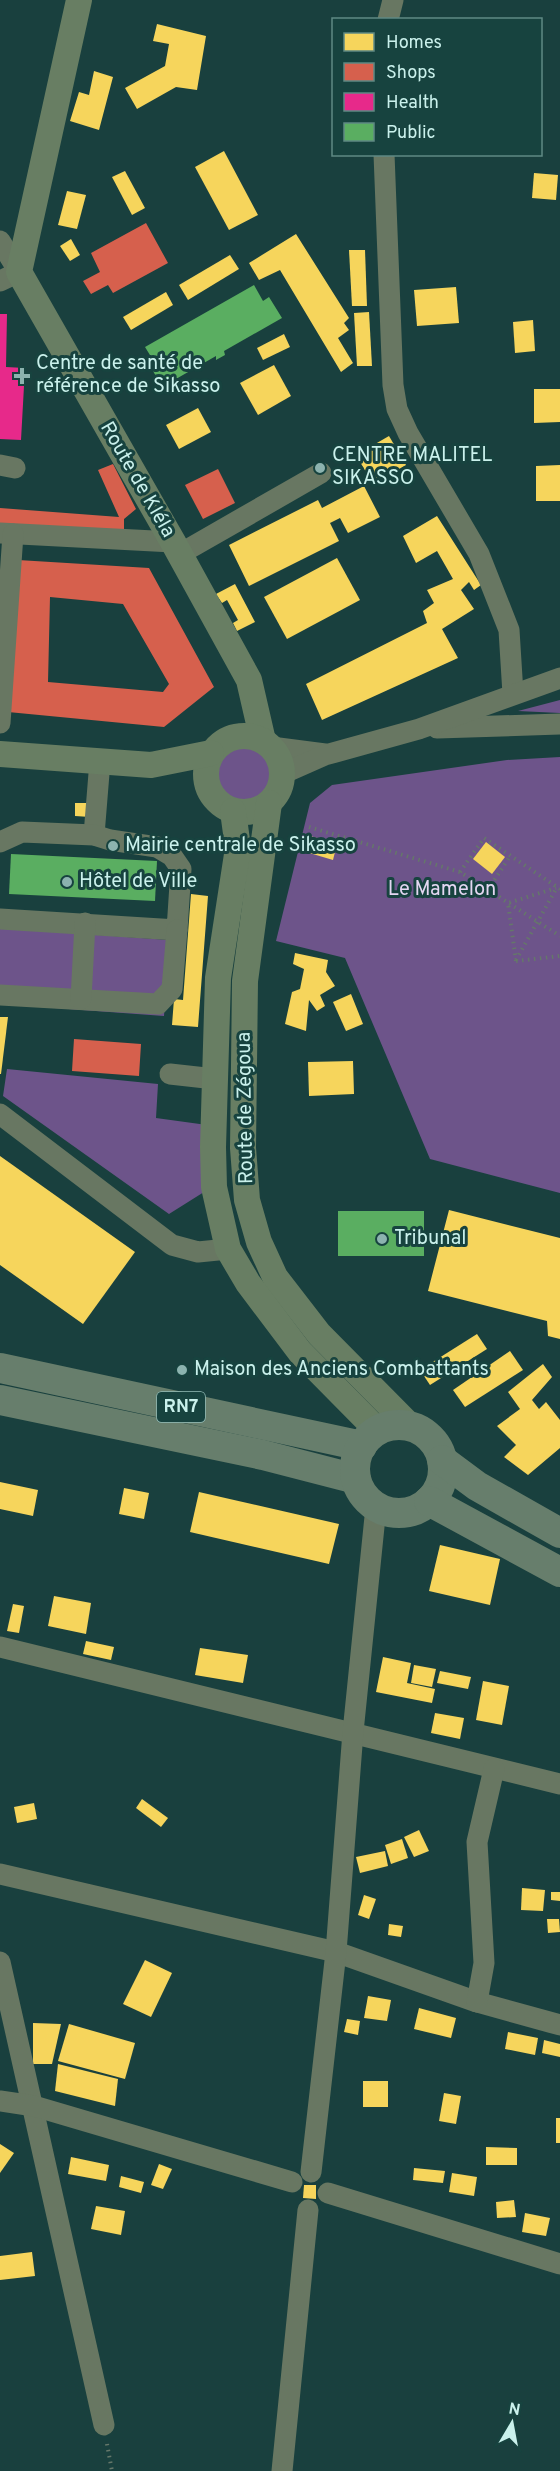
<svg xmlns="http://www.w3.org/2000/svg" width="560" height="2471" viewBox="0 0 560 2471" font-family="Overpass,sans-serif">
<rect width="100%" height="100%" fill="#19403e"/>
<g fill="#6d548a">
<polygon points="560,700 560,713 518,711"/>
<circle cx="244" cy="774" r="28"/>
<polygon points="560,757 560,1193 430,1159 345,958 276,941 310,803 332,785 507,760"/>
<polygon points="0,928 169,940 164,1016 0,1004"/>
<polygon points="7,1069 158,1084 156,1118 207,1125 204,1192 169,1214 3,1096"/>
</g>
<g fill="#f6d55c">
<polygon points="157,24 206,36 197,90 176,87 137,109 125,88 165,66 169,44 153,41"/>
<polygon points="94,71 113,77 99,130 70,121 79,92 89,95"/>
<polygon points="224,151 258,215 229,230 195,167"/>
<polygon points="125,171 145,208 132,215 112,177"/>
<polygon points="534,173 558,175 556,200 532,198"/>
<polygon points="67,191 86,195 77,229 58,225"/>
<polygon points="296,234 349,318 344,323 349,330 338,338 353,363 341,372 280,270 259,280 249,263"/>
<polygon points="71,239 80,255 70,261 60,246"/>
<polygon points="349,250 365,250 367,306 352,306"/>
<polygon points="230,255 239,269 188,300 179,285"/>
<polygon points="456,287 459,323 417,326 414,290"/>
<polygon points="166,292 173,305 131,330 123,317"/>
<polygon points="369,312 372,366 357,366 354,313"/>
<polygon points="533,320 535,351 515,353 513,322"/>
<polygon points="284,334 290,347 263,360 257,348"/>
<polygon points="274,365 291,396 258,415 240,383"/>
<polygon points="534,389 560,389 560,422 534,423"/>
<polygon points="198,408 211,432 179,449 166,425"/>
<polygon points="389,436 406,465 373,484 356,455"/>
<polygon points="560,465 560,501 536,501 536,466"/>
<polygon points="364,486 380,517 348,533 340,518 330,523 339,541 249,586 229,545 318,500 322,508"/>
<polygon points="437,516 481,585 474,590 469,582 461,590 474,609 442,629 458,658 322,720 306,684 427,623 423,611 434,603 427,590 453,579 437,551 416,563 403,536"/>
<polygon points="337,558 360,600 287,639 264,597"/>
<polygon points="235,584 255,622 237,631 233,623 238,620 227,600 222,603 216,594"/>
<polygon points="75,803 90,803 90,817 75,816"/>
<polygon points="310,836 337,844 333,860 306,852"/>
<polygon points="486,842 505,857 492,874 473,859"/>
<polygon points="191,894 208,896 198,1027 172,1025 174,999 183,1000"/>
<polygon points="295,953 328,960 326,972 335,986 320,995 325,1006 317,1011 309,1000 306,1031 285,1024 292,992 300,989 304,969 293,964"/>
<polygon points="351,994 363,1024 346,1031 333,1002"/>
<polygon points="0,1017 8,1017 1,1074 0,1074"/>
<polygon points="353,1061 354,1094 309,1096 308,1062"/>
<polygon points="0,1156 135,1252 83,1324 0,1265"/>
<polygon points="449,1210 560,1238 560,1339 548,1336 547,1321 428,1291"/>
<polygon points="477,1334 487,1349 430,1385 420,1370"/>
<polygon points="510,1351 523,1370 465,1407 453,1390"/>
<polygon points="543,1364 552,1377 532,1400 539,1409 546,1402 560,1420 560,1448 528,1475 504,1457 516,1445 497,1426 520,1409 508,1392"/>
<polygon points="0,1482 38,1490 33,1516 0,1509"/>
<polygon points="124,1488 149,1493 144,1519 119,1514"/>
<polygon points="199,1492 339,1524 329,1564 190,1532"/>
<polygon points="440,1545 500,1559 490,1605 429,1591"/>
<polygon points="54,1596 91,1603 86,1634 48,1626"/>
<polygon points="13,1604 24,1606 19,1633 7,1631"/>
<polygon points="86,1641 114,1647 111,1660 83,1654"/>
<polygon points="200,1648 248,1655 243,1683 195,1675"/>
<polygon points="383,1657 411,1663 407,1683 435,1689 432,1703 376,1692"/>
<polygon points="414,1665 436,1669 432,1687 411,1683"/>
<polygon points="440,1671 471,1677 468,1689 437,1683"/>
<polygon points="483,1681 509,1686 502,1725 476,1720"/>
<polygon points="435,1713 464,1718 460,1739 431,1733"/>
<polygon points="142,1799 168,1818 161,1827 136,1808"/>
<polygon points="34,1803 37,1819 17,1823 14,1807"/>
<polygon points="419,1830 429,1851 414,1857 404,1837"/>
<polygon points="402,1839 408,1858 391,1864 385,1845"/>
<polygon points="385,1851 388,1866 360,1873 356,1857"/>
<polygon points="522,1888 545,1890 543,1911 521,1910"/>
<polygon points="551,1892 560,1892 560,1901 551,1900"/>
<polygon points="364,1895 376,1899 369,1919 358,1915"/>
<polygon points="547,1919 559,1919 560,1932 548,1933"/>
<polygon points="389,1924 403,1926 401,1937 388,1935"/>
<polygon points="145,1960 172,1973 151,2017 123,2004"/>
<polygon points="368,1996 391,2000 387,2021 364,2018"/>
<polygon points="419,2008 456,2018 451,2038 414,2029"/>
<polygon points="347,2019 360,2021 358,2035 344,2032"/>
<polygon points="33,2023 61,2024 52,2064 33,2064"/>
<polygon points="69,2024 135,2043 125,2079 58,2061"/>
<polygon points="508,2032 538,2038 535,2055 505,2049"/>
<polygon points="544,2040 560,2044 560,2057 542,2053"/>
<polygon points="58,2064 118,2079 115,2106 55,2091"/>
<rect x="363" y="2081" width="25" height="26"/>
<polygon points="444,2093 461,2096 456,2124 439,2121"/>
<rect x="556" y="2118" width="4" height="25"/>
<polygon points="0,2144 14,2153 0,2173"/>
<polygon points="486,2147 517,2148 517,2165 486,2165"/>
<polygon points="71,2157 109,2165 106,2181 68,2174"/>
<polygon points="159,2164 172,2169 163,2189 151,2185"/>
<polygon points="414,2168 445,2171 443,2183 413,2180"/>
<polygon points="452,2173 477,2177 474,2196 449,2192"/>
<polygon points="121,2176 144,2182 141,2193 119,2187"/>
<polygon points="304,2185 316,2185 316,2199 303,2198"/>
<polygon points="514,2200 516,2217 497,2218 496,2202"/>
<polygon points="96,2206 125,2211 121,2235 91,2229"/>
<polygon points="525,2213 550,2218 546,2236 522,2232"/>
<polygon points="32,2252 35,2276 0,2280 0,2256"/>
</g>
<g fill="#d6604d" fill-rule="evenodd">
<polygon points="146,223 168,263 113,293 108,285 91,294 83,281 100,272 91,253"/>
<polygon points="113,464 136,509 124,519 124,531 0,525 0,508 119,517 98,470"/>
<polygon points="218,469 235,503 203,519 185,485"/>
<path d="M18,560L149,568L214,687L164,727L8,712ZM50,597L123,604L169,684L163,692L48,682Z"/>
<polygon points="74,1039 141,1044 139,1076 72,1071"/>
</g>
<polygon fill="#e7298a" points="0,314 7,314 6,367 25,368 21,440 0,439"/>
<g fill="#5aae61">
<polygon points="254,285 263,301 269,297 282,318 224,351 225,355 216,360 216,356 162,387 148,362 153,360 145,347"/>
<polygon points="11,854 157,861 155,901 9,894"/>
<rect x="338" y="1211" width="86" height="45"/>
</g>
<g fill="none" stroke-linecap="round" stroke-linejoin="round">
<g stroke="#65776a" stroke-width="4" stroke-dasharray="1.5 4.5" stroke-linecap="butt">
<polyline points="309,827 460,872 560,936"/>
<polyline points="460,872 484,838 560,889"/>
<polyline points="488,890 510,856"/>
<polyline points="516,960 556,889"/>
<polyline points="516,961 508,903 556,888"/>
<polyline points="516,961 560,956"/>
<polyline points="107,2444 112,2471"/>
</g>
<g stroke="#687762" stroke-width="21">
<polyline points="388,20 393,0"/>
<polyline points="384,154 393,385 397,409 408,433 479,554 509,630 513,694"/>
<polyline points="0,241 19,272 0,281"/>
<polyline points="0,465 15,468"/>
<polyline points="0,533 173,542"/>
<polyline points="178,555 321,473"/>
<polyline points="0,723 13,534"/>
<polyline points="437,728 560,724"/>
<polyline points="271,747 325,754"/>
<polyline points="282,774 325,755 419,729 560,678"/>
<polyline points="94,835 100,761"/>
<polyline points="0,842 22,832 94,835 110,840 157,847 172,856 181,869 177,930 0,919"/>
<polyline points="0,995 158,1004 172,989 177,930"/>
<polyline points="81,999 85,923"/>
<polyline points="170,1074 215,1079"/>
<polyline points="0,1114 172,1245 198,1252 228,1249"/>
<polyline points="0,1647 560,1784"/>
<polyline points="0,1874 336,1952 477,2002 560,2025"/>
<polyline points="0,1962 104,2425"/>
<polyline points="477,2002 484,1963 477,1842 494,1769"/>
<polyline points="0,2101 34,2106 292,2182"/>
<polyline points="311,2172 336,1952 353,1732 376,1507"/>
<polyline points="328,2193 560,2264"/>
<polyline points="282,2471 308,2210"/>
</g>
<g stroke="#687e63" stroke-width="26">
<polyline points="79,0 19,272 173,542 249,680 263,741"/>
<circle cx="244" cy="774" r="38"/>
<polyline points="0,754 151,765 211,753"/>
<polyline points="269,803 245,981 243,1148 247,1200 259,1242 275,1277 319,1334 412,1428"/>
<polyline points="233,811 238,848 218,978 213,1147 214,1187 228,1249 248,1283 300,1352 378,1431"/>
</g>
<g stroke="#677e6c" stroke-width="30">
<polyline points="0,1368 362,1446"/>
<polyline points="0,1400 263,1455 356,1479"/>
<circle cx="399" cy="1469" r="44"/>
<polyline points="442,1460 477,1486 560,1533"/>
<polyline points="429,1501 560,1572"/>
</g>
</g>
<g fill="#8cb3af" stroke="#17433f" stroke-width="2">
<path d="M19 367h6v6h6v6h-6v6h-6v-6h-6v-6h6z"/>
<circle cx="320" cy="468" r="6"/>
<circle cx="113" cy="846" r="6"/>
<circle cx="67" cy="882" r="6"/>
<circle cx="382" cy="1239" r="6"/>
<circle cx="182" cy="1370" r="6"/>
</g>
<g text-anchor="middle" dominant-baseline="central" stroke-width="6" stroke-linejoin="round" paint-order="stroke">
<rect fill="#17433f" stroke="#94bdb8" stroke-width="1.5" x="157" y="1392" width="48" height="30" rx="4.5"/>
<g font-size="18" font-weight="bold" fill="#caf1ec">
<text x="181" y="1407">RN7</text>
</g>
<g font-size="20" fill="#caf1ec" stroke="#17433f" text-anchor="start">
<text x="36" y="364">Centre de santé de<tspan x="36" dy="23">référence de Sikasso</tspan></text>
<text x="332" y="456">CENTRE MALITEL<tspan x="332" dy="23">SIKASSO</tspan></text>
<text x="125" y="846">Mairie centrale de Sikasso</text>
<text x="79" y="882">Hôtel de Ville</text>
<text x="394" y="1239">Tribunal</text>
<text x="194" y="1370">Maison des Anciens Combattants</text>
</g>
<g font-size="20" fill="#caf1ec" stroke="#17433f">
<text transform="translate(137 480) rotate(60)">Route de Kléla</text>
<text transform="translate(246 1108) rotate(-91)">Route de Zégoua</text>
</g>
<g font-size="20" fill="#e4d7f2" stroke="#17433f">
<text x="442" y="890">Le Mamelon</text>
</g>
</g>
<rect x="332" y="18" width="210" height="138" fill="#17433f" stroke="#5f8984" stroke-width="1.5"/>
<rect x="344" y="33" width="30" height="18" fill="#f6d55c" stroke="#5f8984" stroke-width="1.5"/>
<text x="386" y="48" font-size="18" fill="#caf1ec">Homes</text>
<rect x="344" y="63" width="30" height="18" fill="#d6604d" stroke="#5f8984" stroke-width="1.5"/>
<text x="386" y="78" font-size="18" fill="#caf1ec">Shops</text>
<rect x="344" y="93" width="30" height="18" fill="#e7298a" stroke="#5f8984" stroke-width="1.5"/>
<text x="386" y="108" font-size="18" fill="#caf1ec">Health</text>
<rect x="344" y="123" width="30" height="18" fill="#5aae61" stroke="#5f8984" stroke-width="1.5"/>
<text x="386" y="138" font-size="18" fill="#caf1ec">Public</text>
<g transform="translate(512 2423) rotate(10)" stroke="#17433f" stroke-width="4.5" paint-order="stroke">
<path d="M0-4.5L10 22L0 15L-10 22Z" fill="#caf1ec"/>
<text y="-9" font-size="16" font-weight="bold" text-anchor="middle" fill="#caf1ec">N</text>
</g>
</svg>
